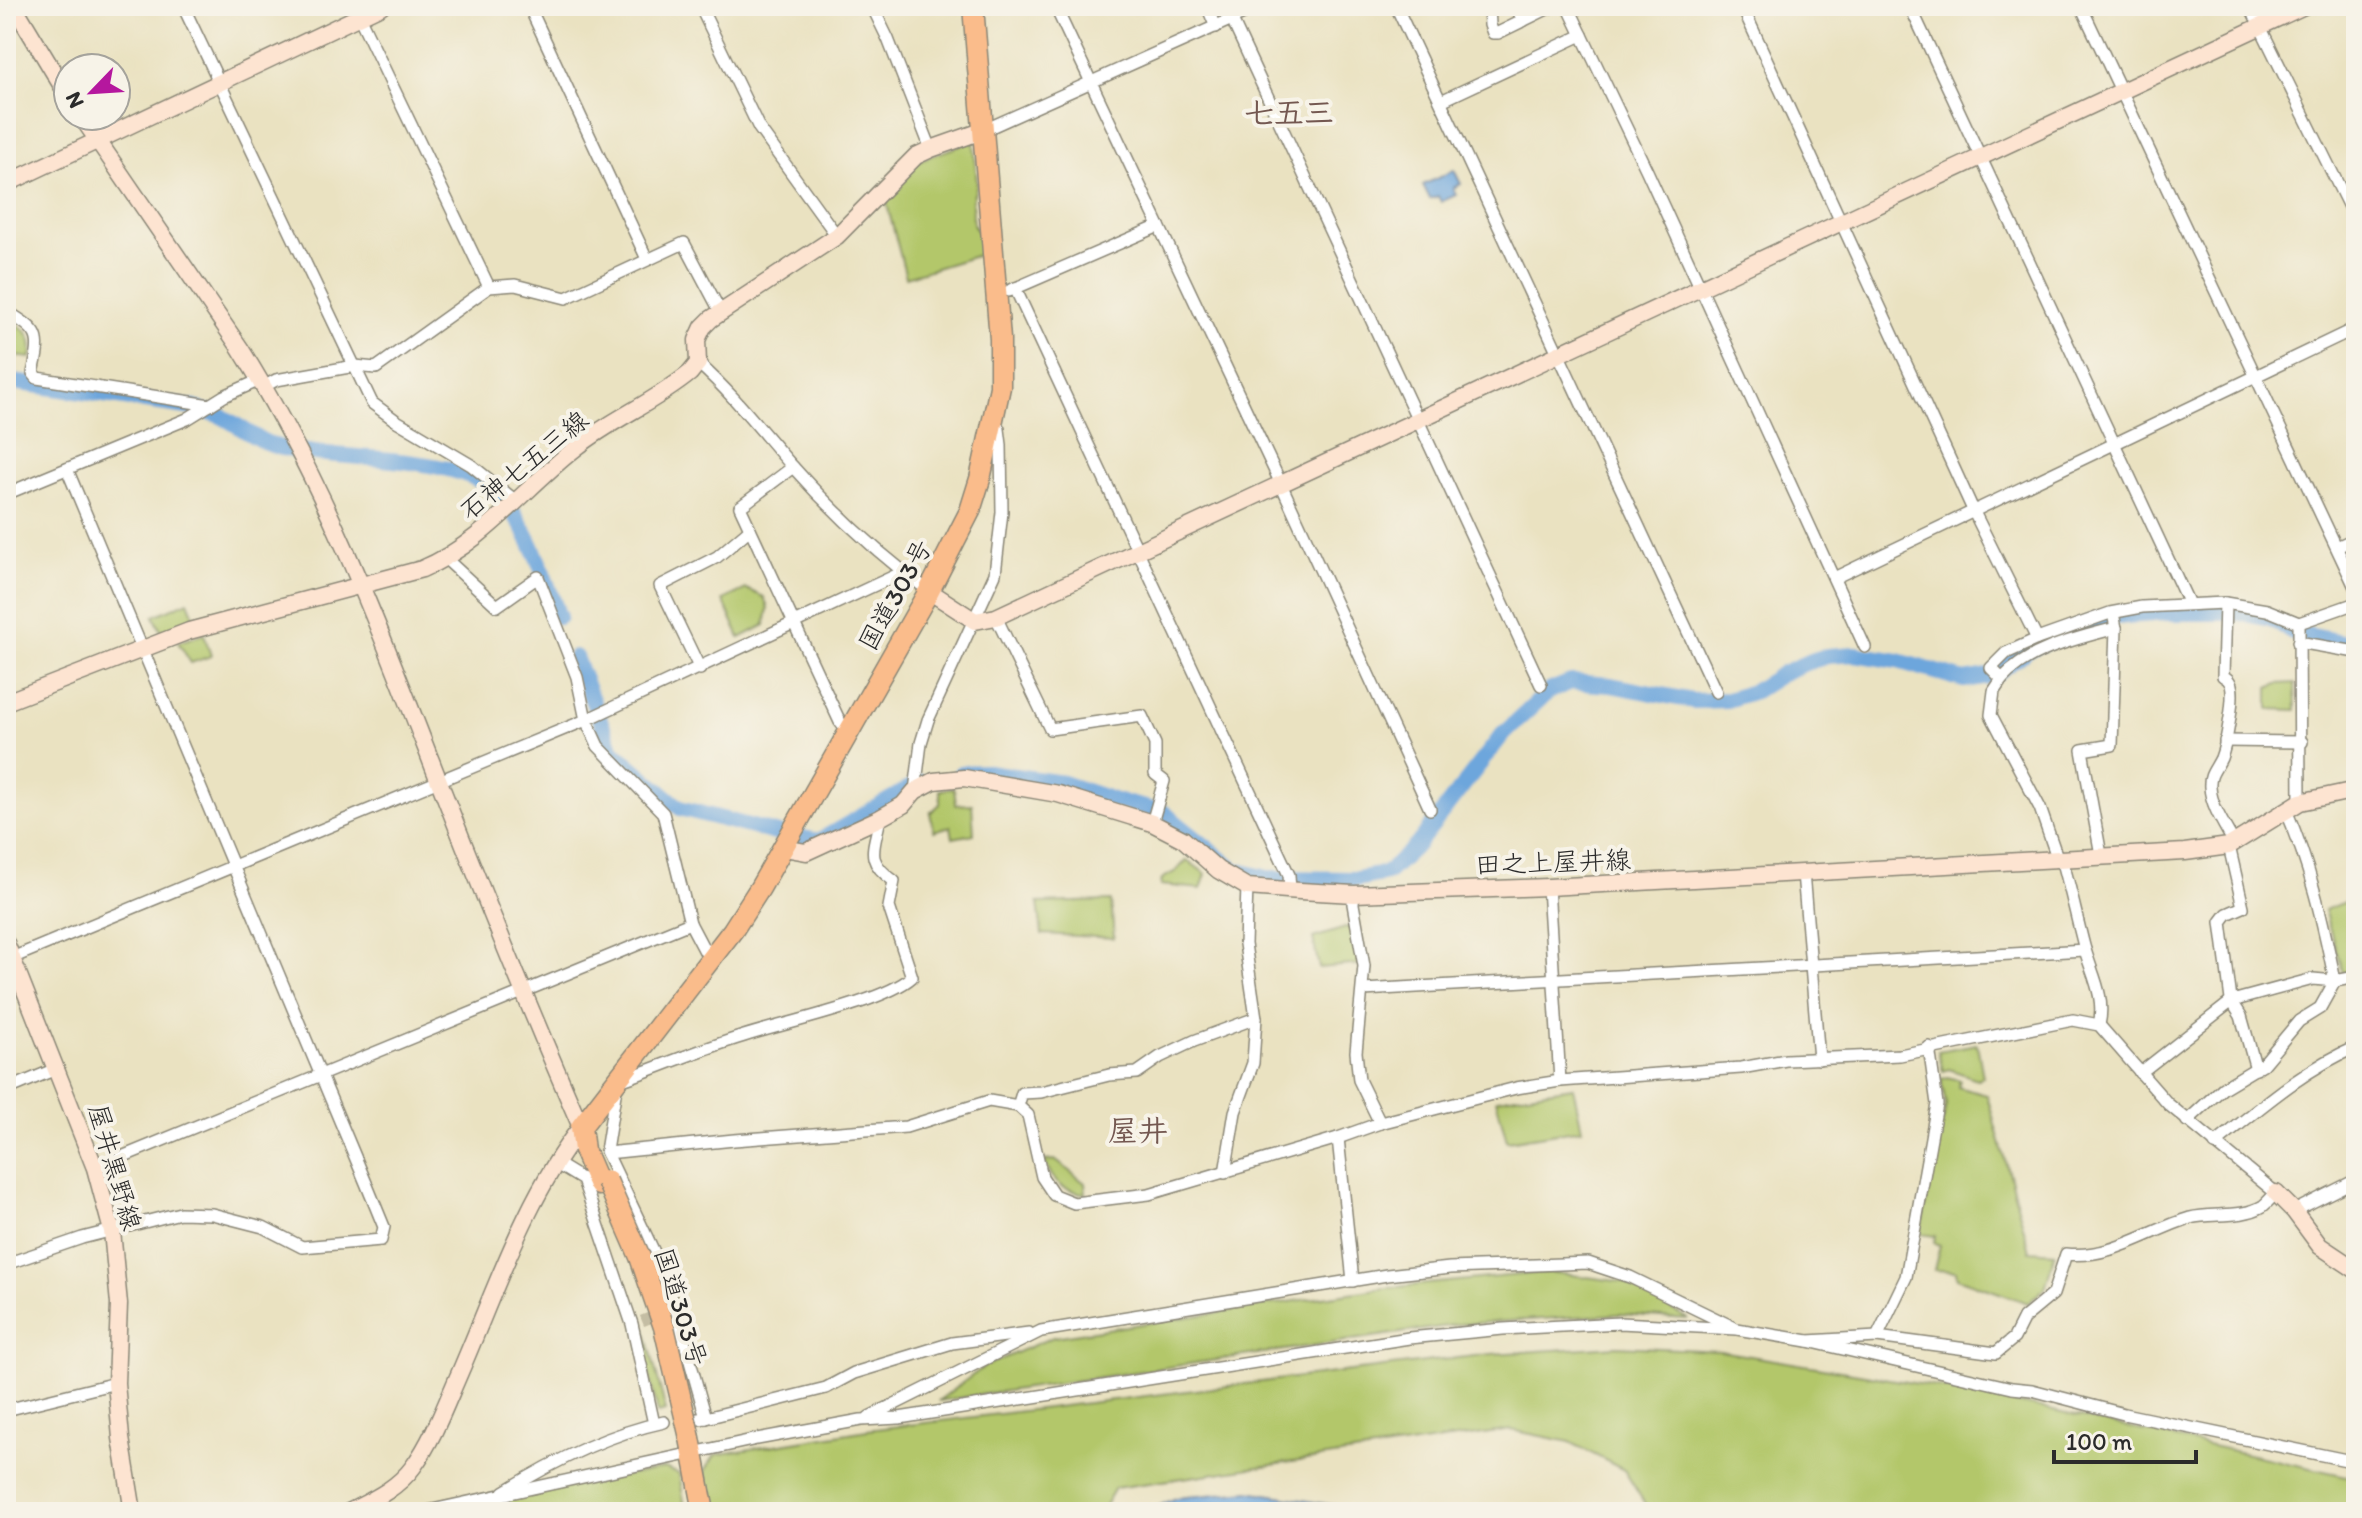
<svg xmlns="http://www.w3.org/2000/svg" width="2362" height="1518" viewBox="0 0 2362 1518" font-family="Itim,'Klee One',sans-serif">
<rect width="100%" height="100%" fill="#f7f3e8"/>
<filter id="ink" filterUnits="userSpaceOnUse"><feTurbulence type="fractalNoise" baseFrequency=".0125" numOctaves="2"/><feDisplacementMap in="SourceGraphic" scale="16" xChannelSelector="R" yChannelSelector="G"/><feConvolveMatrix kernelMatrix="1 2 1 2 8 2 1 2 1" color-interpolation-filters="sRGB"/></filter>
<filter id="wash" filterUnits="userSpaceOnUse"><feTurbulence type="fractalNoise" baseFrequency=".006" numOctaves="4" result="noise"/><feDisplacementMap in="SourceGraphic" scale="32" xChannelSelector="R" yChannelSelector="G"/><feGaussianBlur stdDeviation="1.8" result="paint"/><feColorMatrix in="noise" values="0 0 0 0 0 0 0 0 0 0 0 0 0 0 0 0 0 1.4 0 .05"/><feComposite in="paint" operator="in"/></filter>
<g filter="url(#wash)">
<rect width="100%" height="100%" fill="#eae2c1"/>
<g fill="#b3c76b" stroke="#6f794b" stroke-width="2">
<polygon points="974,141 977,184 972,201 973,223 980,239 982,254 906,277 884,193 916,161"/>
<path d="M6,317C25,329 35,334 31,358L6,355Z"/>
<polygon points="746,589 764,597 768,608 765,625 740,638 723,600"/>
<polygon points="188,601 197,623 162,633 154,616"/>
<polygon points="204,634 211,656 191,663 178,642"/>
<polygon points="2295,683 2296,710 2269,709 2269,688 2278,684"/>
<polygon points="954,788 956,805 972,804 974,834 953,838 951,826 934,831 930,813 940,804 940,790"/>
<polygon points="1187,860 1206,874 1201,889 1161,885 1162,879 1176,871"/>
<polygon points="2356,898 2356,959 2350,962 2353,971 2343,973 2324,910"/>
<polygon points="1111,901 1114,938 1042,934 1038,903"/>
<polygon points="1355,925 1361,964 1319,968 1313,938"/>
<polygon points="1977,1044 1983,1077 1977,1079 1949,1069 1943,1071 1938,1051"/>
<polygon points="1947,1077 1960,1080 1958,1087 1987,1095 2030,1251 2055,1253 2045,1288 2028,1303 1957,1278 1956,1271 1934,1270 1940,1245 1934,1243 1935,1236 1920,1234 1946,1105 1941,1079"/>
<polygon points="1573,1087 1582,1129 1507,1141 1496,1099"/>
<path d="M1055,1160L1085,1183L1086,1194C1058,1188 1057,1186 1044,1161Z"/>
<polygon points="1549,1272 1624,1282 1688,1319 1620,1314 1461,1324 938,1401 985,1366 1053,1337 1377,1289"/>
<polygon points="644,1325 666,1411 658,1413 637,1327"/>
<polygon points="1617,1346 1720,1351 1967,1392 2356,1478 2356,1512 1647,1512 1647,1507 1624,1470 1570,1442 1511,1430 1115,1488 1101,1512 713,1512 705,1471 715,1455 867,1430 1491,1354"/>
<polygon points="665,1468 679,1474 686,1512 439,1512"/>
</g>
<g fill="#6da6dc" stroke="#4c6884" stroke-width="2">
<polygon points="1454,170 1461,184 1453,188 1456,195 1441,202 1438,196 1430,199 1423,185"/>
<polygon points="1249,1491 1373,1512 1146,1512 1176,1498"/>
</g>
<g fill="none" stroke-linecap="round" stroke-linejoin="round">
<g stroke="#6da6dc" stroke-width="16">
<path d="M6,381L194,408C203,411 214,413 223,417C243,428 260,443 282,448C339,461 455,453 496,492C529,523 544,576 559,617"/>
<polyline points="575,657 612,750 680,808 779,834 819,841 920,782"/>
<polyline points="961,773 988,772 1063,783 1116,801 1163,812 1235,870 1267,878 1357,879 1387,873 1417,845 1503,734 1549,691 1571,682 1611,685 1693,701 1727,700 1755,691 1785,672 1808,662 1827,656 1855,654 1898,661 1964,680 1994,675 2029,649 2103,618 2166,613 2240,613 2271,619 2293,632 2356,645"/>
</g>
</g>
</g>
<g filter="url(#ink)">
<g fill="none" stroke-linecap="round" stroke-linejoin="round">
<polyline stroke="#c4bda3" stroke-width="11" stroke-dasharray="11 5.5" stroke-linecap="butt" points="642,1321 664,1312"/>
<g stroke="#8a8676" stroke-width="14">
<g id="street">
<polyline points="183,6 372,403 395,420 471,465 517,502"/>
<polyline points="354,6 489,287"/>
<polyline points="529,6 647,259"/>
<polyline points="700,6 759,128 837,236"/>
<polyline points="872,6 888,39 931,149"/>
<polyline points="1055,6 1281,484 1430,809"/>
<polyline points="1207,6 1216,27"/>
<polyline points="1396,6 1716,692"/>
<polyline points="1489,6 1490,25 1493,33 1498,33 1553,6"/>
<polyline points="1516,6 1523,21"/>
<polyline points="1568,6 1647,171 1865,647"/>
<polyline points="1742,6 1974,512 2037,639"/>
<polyline points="1910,6 2189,604"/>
<polyline points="2081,6 2356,589"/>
<polyline points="2250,6 2356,221"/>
<polyline points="1232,20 1541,685"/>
<polyline points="1441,101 1582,35"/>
<polyline points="982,131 1261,6"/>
<polyline points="1015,288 1289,875 1290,890"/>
<polyline points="1009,291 1159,226"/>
<path d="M6,311C40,332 42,334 33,373L37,378L210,405"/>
<polyline points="2349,331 2356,346"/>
<path d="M698,363C734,395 762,432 793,467C835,514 878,554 929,591"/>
<polyline points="265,386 276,380 355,366 376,368 489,287 515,285 566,298 684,243 720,311"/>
<polyline points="793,467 740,507 840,722 848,732"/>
<polyline points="6,494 187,419 224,396 260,380"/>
<polyline points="2337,547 2356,538"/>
<polyline points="446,559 497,606 538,577 577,677 586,720 598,746 663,813 690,923 709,959"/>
<polyline points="1834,578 2356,328"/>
<path d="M2225,603L2223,676C2228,679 2229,680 2231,685C2235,698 2226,745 2221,758C2216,769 2209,774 2210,787C2211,806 2225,826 2234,843"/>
<polyline points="996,617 1050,729 1142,716 1155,744 1155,774 1164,781 1152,823"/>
<polyline points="2299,623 2300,802"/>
<polyline points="2298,642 2356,652"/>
<polyline points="700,669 660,586 717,557 750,529"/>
<path d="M2002,679C2029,649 2078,638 2116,628"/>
<polyline points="2225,741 2302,742"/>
<polyline points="915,791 921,743 928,720 995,574 1002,512 1001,445 999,429 995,422"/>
<polyline points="2229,846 2243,907 2227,914 2221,922 2231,1000 2241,1016 2256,1069"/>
<polyline points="2101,855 2082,750 2112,745 2116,628 2113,613"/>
<polyline points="1803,873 1819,1059"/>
<polyline points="1548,887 1560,1081"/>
<polyline points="1354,894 1353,904 1364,966 1356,1052 1359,1080 1380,1123"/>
<polyline points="7,960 586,720 903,572"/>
<polyline points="1363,990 2085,950"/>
<path d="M2099,1025C2106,996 2091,973 2084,946C2077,919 2071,892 2064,866L2057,857L2040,808L1991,715L1994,691L2002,679L1991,668L2006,653L2037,639L2110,613L2142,607L2225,603L2267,610L2299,623L2356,603"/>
<polyline points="2140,1073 2232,1001 2313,979 2335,981 2356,977"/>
<polyline points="6,1090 58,1068"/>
<polyline points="1018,1106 1022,1093 1041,1092 1109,1075 1137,1073 1160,1057 1194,1041 1256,1018"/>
<path d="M2187,1121L2223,1088L2263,1064L2299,1021L2320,1008L2335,981C2323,922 2310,865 2286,810"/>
<polyline points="1338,1138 1353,1281"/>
<path d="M2215,1144C2259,1109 2304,1069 2356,1047"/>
<path d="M607,1153L734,1140L906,1127L989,1101L1018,1106L1028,1115L1042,1177L1054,1195L1074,1203L1149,1194L1338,1138L1380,1123L1516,1088L1560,1081L1741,1068L1786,1060L1900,1055L2073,1020L2099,1025L2168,1104L2276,1193C2272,1197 2267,1203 2263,1206C2241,1219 2212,1212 2190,1218C2148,1231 2111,1259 2066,1254L2053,1294L2024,1318L2014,1338L1996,1353L1877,1337L1808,1341"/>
<polyline points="555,1163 583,1180 632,1324 654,1424"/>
<polyline points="95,1168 690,923"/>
<polyline points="1225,1173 1235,1112 1253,1063 1256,1018 1245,944 1247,887"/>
<polyline points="2294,1211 2356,1180"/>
<polyline points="6,1264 82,1238 180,1213 212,1214 263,1227 302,1247 381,1240 384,1227 366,1183 67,469"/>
<polyline points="1877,1337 1906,1277 1937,1104 1929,1047"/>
<polyline points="6,1410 116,1383"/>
<polyline points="869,1417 1041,1331 1387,1275 1450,1268 1588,1263 1630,1277 1733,1327"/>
<path d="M706,1418L675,1308L654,1252L606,1151L617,1082C659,1067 701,1049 744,1036C784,1023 884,1002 912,977L889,907L894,881C864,860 874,850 880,818"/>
<polyline points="683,1421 706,1418 826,1388 854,1373 952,1343 1029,1333"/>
<path d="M504,1492C552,1462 608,1434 664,1422"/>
<polyline points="423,1512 757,1439 861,1420 899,1418 1409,1338 1503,1329 1620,1323 1737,1329 1808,1341 2012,1388 2032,1390 2124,1414 2356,1462"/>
</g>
</g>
<g stroke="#8a8676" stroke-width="19">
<g id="secondary">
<polyline points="14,6 68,96"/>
<path d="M81,116L240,348C322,478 376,619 431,761C479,884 528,1006 581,1127C525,1198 493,1297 457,1379C444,1409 432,1441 413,1467C397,1489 372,1500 349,1512"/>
<polyline points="6,184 381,6"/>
<polyline points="929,591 975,621 996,617 2304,6"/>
<path d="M6,702L189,631L422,569C484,543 525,487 577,447C612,419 655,402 690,373L698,363L697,340L703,327L711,319L837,236L916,156L931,149L982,131"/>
<polyline points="784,848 806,852 880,818 903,805 915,791 934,781 964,778 1058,794 1152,823 1183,839 1218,870 1247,887 1300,891 1354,894 1548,887 2185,852 2229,846 2300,802 2356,790"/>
<polyline points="6,943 95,1168 112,1231 119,1304 116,1383 121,1438 133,1512"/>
<polyline points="2276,1193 2294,1211 2320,1246 2356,1270"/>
</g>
</g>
<g stroke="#8a8676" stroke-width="23">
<g id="highway">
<polyline points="599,1185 584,1150 581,1127 733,930 760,888 929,591 970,511 980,479 1000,387 1000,339 973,6"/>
<polyline points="690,1438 704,1512"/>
</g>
</g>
<use href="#street" stroke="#fff" stroke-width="11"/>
<use href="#secondary" stroke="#fde4d1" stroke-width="16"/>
<use href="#highway" stroke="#fabc8b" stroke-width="20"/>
<g stroke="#8a8676" stroke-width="23" stroke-linecap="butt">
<polyline id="highway-bridge" points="607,1181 640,1257 664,1327 690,1438"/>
</g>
<use href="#highway-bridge" stroke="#fabc8b" stroke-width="20"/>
</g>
</g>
<g text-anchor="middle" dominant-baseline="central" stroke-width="8" stroke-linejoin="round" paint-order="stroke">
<g font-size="26" fill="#2b2b2b" stroke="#f7f3e8">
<text transform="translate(524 465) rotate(-39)">石神七五三線</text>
<text transform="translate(895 595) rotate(-61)">国道303号</text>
<text transform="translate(1553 862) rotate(-2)">田之上屋井線</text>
<text transform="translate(115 1167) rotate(74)">屋井黒野線</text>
<text transform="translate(681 1307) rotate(73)">国道303号</text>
</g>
<g font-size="30" font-weight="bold" fill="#745851" stroke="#f7f3e8">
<text x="1289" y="112">七五三</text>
<text x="1138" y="1130">屋井</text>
</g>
</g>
<rect width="2362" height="1518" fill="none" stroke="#f7f3e8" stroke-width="32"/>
<g transform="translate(92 92) rotate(245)"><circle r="38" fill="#f7f3e8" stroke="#a5a39c" stroke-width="2"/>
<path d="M0-6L14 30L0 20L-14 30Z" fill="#b5179e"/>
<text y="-12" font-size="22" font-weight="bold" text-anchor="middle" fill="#2b2b2b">N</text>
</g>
<path d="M2054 1450v12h142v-12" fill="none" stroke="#2b2b2b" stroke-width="4"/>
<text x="2066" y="1450" font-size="24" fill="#2b2b2b" stroke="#f7f3e8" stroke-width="6" paint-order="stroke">100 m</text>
</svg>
